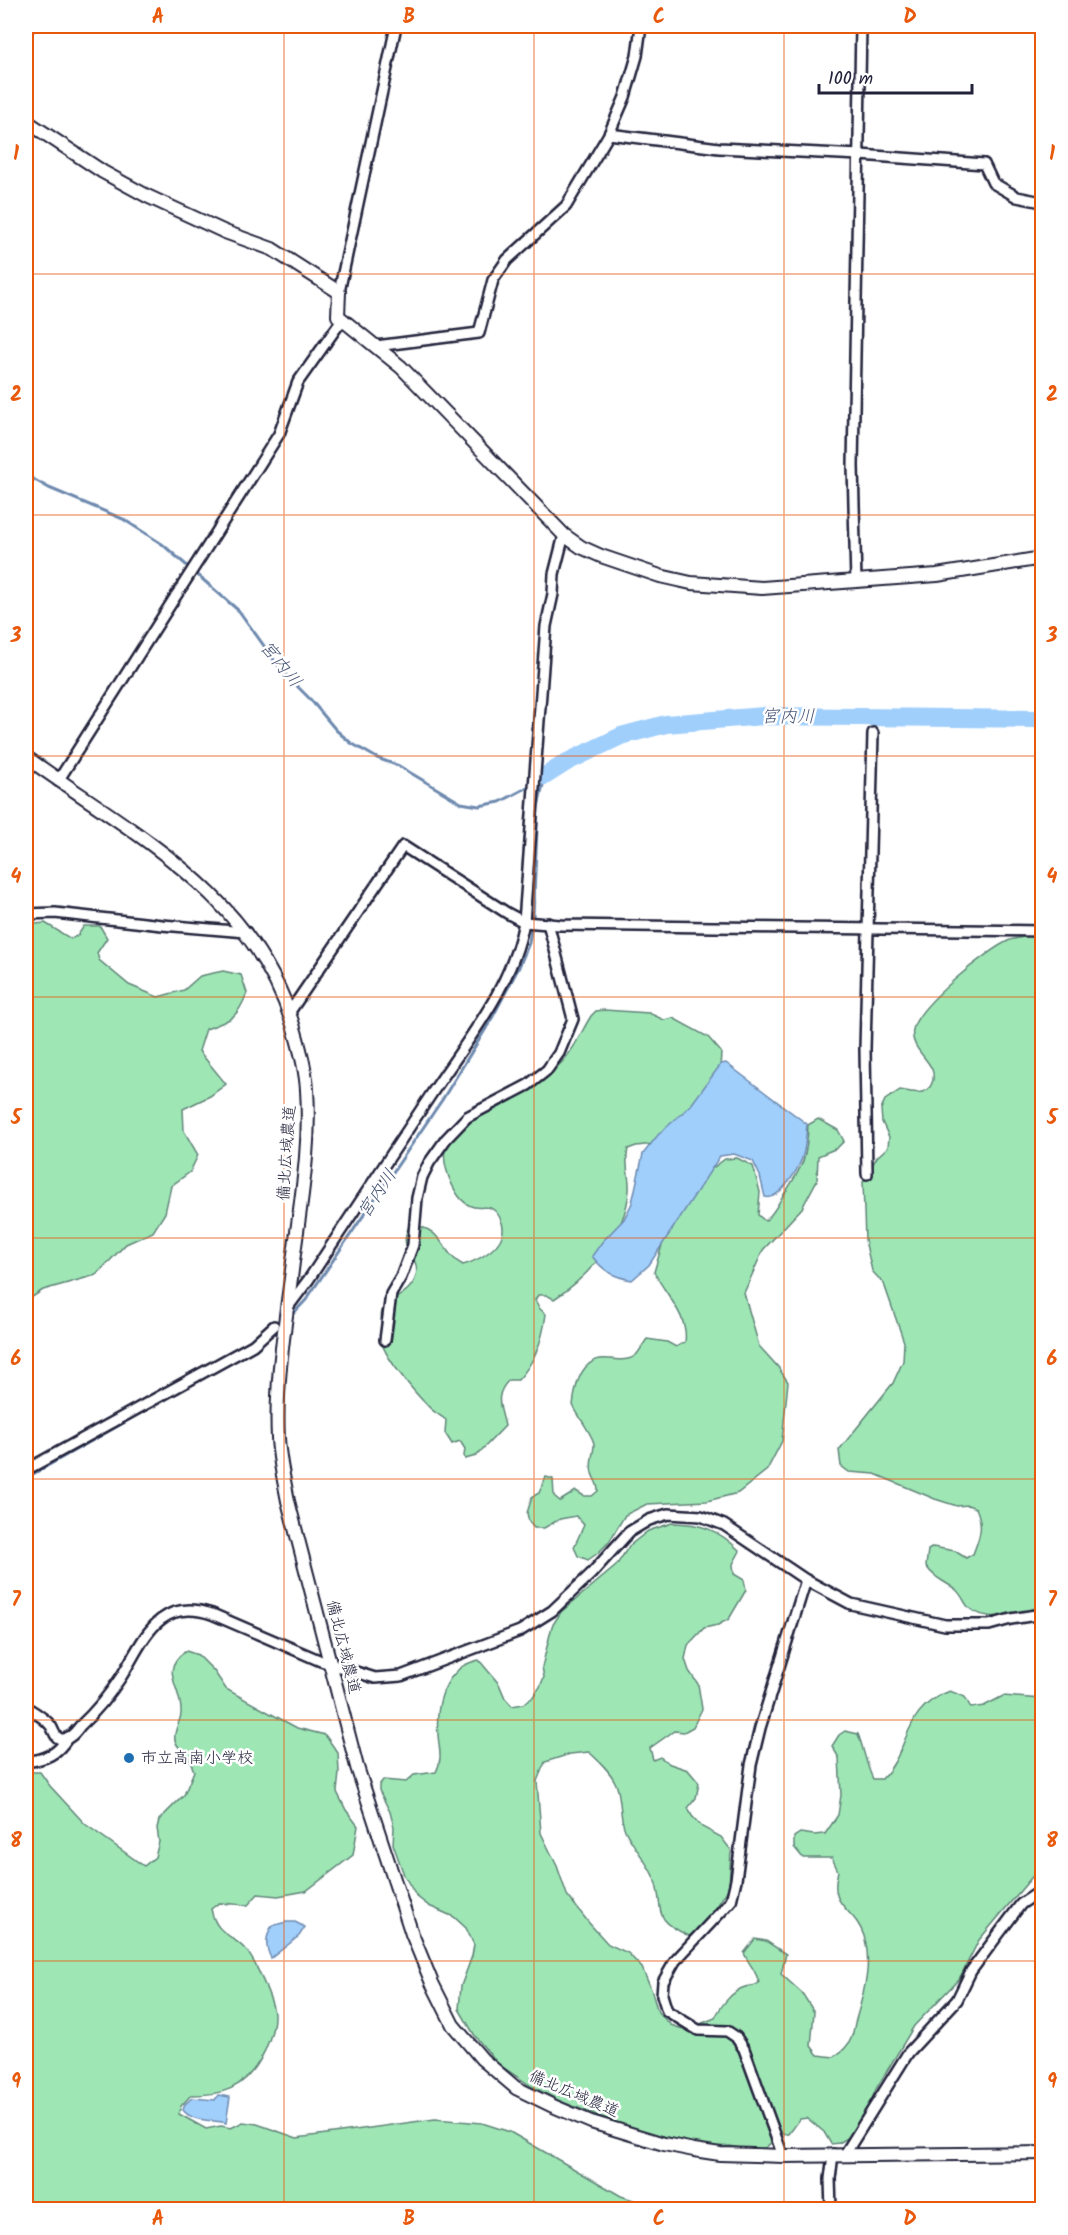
<svg xmlns="http://www.w3.org/2000/svg" width="1068" height="2235" viewBox="0 0 1068 2235" font-family="Kalam,'Klee One',sans-serif">
<rect width="100%" height="100%" fill="#fff"/>
<filter id="ink" filterUnits="userSpaceOnUse"><feTurbulence type="fractalNoise" baseFrequency=".0167" numOctaves="2"/><feDisplacementMap in="SourceGraphic" scale="12" xChannelSelector="R" yChannelSelector="G"/><feConvolveMatrix kernelMatrix="1 2 1 2 8 2 1 2 1" color-interpolation-filters="sRGB"/></filter>
<g filter="url(#ink)">
<g fill="#9ee7b5" stroke="#608478" stroke-width="1.5">
<path d="M45,923L71,939L78,935L84,926H100L107,938L97,953L99,960L129,985L158,997L184,990L200,976L223,971L241,975L247,993C237,1019 231,1020 206,1029L199,1051L226,1084L210,1096L183,1109L184,1131L198,1155L190,1172L171,1186L165,1213L153,1232L126,1244L96,1275L43,1290L26,1301V925Z"/>
<path d="M1033,935L1042,936V1608C1024,1616 986,1623 969,1608C964,1603 962,1594 955,1589C944,1581 934,1578 926,1566L928,1550L933,1547L955,1551L966,1558L973,1554C980,1536 984,1526 976,1508L968,1505L957,1506L935,1499L875,1474L849,1472L841,1466L839,1450L893,1383L903,1361L904,1342L884,1284L872,1271L865,1240L863,1182L877,1157L888,1147L889,1137L882,1122L881,1109L885,1100L900,1090C910,1092 927,1097 932,1083C940,1062 909,1053 913,1030C916,1007 988,949 1010,940C1017,938 1025,937 1033,935Z"/>
<path d="M604,1010L649,1013L664,1020L673,1018L708,1037L721,1052L720,1069L696,1104L654,1144L636,1146L628,1149C624,1164 630,1176 629,1190C626,1234 589,1277 554,1299L546,1295H538L535,1300L540,1309L546,1314C543,1339 535,1362 518,1380H509C493,1396 501,1407 505,1426L476,1456L465,1459L464,1456L465,1449L460,1441L452,1444L445,1433L446,1420C440,1415 433,1412 428,1406C416,1394 386,1359 382,1343C381,1339 383,1334 383,1330C382,1324 380,1317 382,1311C387,1299 411,1295 416,1276C421,1254 395,1250 410,1225C444,1227 441,1254 463,1265C480,1260 509,1244 502,1223C500,1218 499,1214 495,1211C488,1204 483,1209 474,1207C455,1203 442,1166 445,1149C453,1113 532,1091 558,1066C572,1054 581,1032 591,1016L596,1011Z"/>
<path d="M818,1119L838,1130L844,1141L837,1148L818,1156L817,1180L802,1208L763,1250L744,1293L759,1346L778,1367L788,1382L782,1441L767,1470L738,1493L707,1501L647,1504L625,1515L609,1542L598,1553L588,1560L578,1556L574,1547L584,1525L576,1516L560,1519L544,1528H534L529,1522L527,1513L532,1497L539,1493L546,1477L553,1479L554,1496L560,1501L576,1491L584,1496H592L598,1491C598,1483 594,1480 592,1473C589,1462 594,1454 594,1444C593,1435 577,1415 573,1405C575,1389 579,1363 600,1359C612,1357 625,1364 636,1355C640,1351 643,1344 647,1339L667,1342L676,1347L685,1342C689,1316 665,1294 654,1272L665,1235L702,1176L725,1159L737,1158L753,1166L760,1192L758,1215L765,1221C773,1214 776,1208 781,1199C801,1168 807,1163 808,1125Z"/>
<path d="M672,1523C701,1523 719,1530 740,1551L733,1564L734,1574L744,1580L746,1590L729,1619L718,1625L704,1628L688,1645L685,1659L689,1671L698,1684L702,1709L693,1727L684,1732L674,1731L650,1748L653,1760L660,1757L670,1764L688,1770L699,1783L696,1798L688,1808L692,1816L702,1827L721,1837L731,1850L729,1888L704,1926L689,1936C649,1917 666,1912 654,1878C647,1861 633,1847 625,1830C619,1816 622,1799 616,1784C611,1772 599,1761 589,1752L570,1754L545,1762L537,1781L541,1833L557,1866L567,1895L589,1923L608,1944L628,1953L642,1968L651,1989L658,2012L671,2025L685,2030L715,2018C720,2007 732,1991 745,1987C752,1985 753,1987 759,1983C756,1970 749,1965 744,1953L755,1939L766,1941L786,1954L781,1974L802,1993L814,2012L811,2046L818,2055L834,2057C837,2054 842,2052 845,2048C852,2041 853,2032 855,2023C863,1995 873,1965 864,1936C854,1906 828,1909 838,1871L832,1858H803L794,1847V1837L800,1833L814,1835L825,1834L838,1815L841,1795L839,1758L832,1746L839,1735L845,1731L858,1734C864,1749 866,1765 873,1779H882C912,1748 901,1709 950,1691L965,1697L971,1708L984,1706L1003,1696L1042,1699V1865L979,1940L959,1979L914,2026L876,2089L864,2117L851,2136L839,2143L831,2144L824,2132L807,2118L800,2119L789,2134H781L765,2148L753,2150L730,2146L707,2147L630,2128L560,2101L531,2086L498,2064L475,2036L459,2009L461,1986L472,1956L474,1945L466,1928L454,1917L429,1906L416,1896L404,1875L393,1844L394,1827L390,1812L379,1790V1785L383,1780L406,1782L414,1775L436,1772C443,1759 439,1748 438,1735C436,1712 440,1686 458,1670C463,1664 472,1662 479,1660L499,1684L505,1698L512,1706L523,1704L532,1698L540,1687L544,1677L542,1667L552,1626L561,1612L616,1566L629,1546L648,1531Z"/>
<path d="M186,1651L198,1655L214,1671L226,1689L297,1728L325,1735L338,1753L339,1773L337,1792L346,1810L358,1826L353,1855L306,1891L278,1896L258,1894L248,1905L219,1903L211,1909C216,1934 230,1933 245,1949C254,1958 275,2004 274,2016C274,2030 267,2048 260,2060C243,2089 223,2095 191,2095L181,2106L179,2114L206,2129L221,2126L231,2128L243,2122L257,2124L297,2138L435,2119L482,2123L510,2132L621,2196L661,2209H26V1772H40L50,1786L85,1824L144,1866L155,1857L159,1842L157,1828L159,1820L184,1795L194,1771C192,1767 191,1762 189,1758C185,1751 177,1749 175,1740C173,1731 180,1723 181,1714C183,1688 157,1670 186,1651Z"/>
</g>
<g fill="#a0cffc" stroke="#6e8aaf" stroke-width="1.5">
<path d="M726,1063L807,1124C806,1135 806,1147 802,1158C798,1170 779,1201 765,1197L760,1176L753,1161L734,1154L720,1156L649,1265L632,1280C614,1277 603,1271 592,1256L602,1242L624,1219L632,1203L643,1154L658,1135L691,1105L721,1064Z"/>
<path d="M286,1922H295L305,1927L299,1936L271,1958C265,1947 265,1937 272,1926Z"/>
<path d="M218,2095L230,2097L226,2123C212,2119 193,2123 183,2110L185,2104L192,2098L215,2100Z"/>
</g>
<g fill="none" stroke-linecap="round" stroke-linejoin="round">
<g stroke="#6e8aaf" stroke-width="3">
<polyline points="26,475 49,488 123,519 162,544 239,611 282,671 310,699 336,730 351,743 377,758 399,766 461,803 479,806 500,802 532,785"/>
<polyline points="290,1317 306,1300 442,1100 490,1022 519,967 529,943 533,917 538,807 545,776"/>
<polyline points="26,1478 238,1358"/>
</g>
<polyline stroke="#a0cffc" stroke-width="18" points="545,776 567,762 621,736 666,724 764,716 1042,719"/>
<g stroke="#22223b" stroke-width="14">
<g id="street">
<polyline points="26,31 30,26"/>
<polyline points="609,134 719,148 860,155 984,164 993,183 1017,197 1042,202"/>
<polyline points="339,292 396,26"/>
<polyline points="376,346 479,333 493,280 507,260 566,206 609,134 625,97 637,56 641,26"/>
<polyline points="856,582 853,466 861,26"/>
<polyline points="58,781 279,434 298,382 342,320"/>
<polyline points="26,914 55,913 162,925 246,932"/>
<polyline points="289,1013 403,846 507,913 524,922 560,925 1042,931"/>
<polyline points="867,1174 865,1049 873,733"/>
<path d="M288,1307L309,1279C350,1217 391,1155 432,1093C468,1039 512,987 524,922L546,626L553,594L554,574L564,535"/>
<polyline points="385,1340 391,1294 401,1277 413,1245 417,1198 422,1177 429,1163 446,1139 467,1117 528,1085 547,1070 559,1053 573,1019 548,923"/>
<polyline points="26,1470 253,1345 274,1326"/>
<path d="M26,1707C34,1712 45,1718 51,1726C54,1731 55,1739 62,1739C70,1740 76,1731 80,1726C95,1712 110,1694 121,1677C144,1640 158,1596 212,1614L321,1661L375,1678L401,1676L520,1631L552,1611L591,1574L629,1532L649,1520L668,1514L701,1516L724,1525L806,1580L851,1604L945,1625H989L1011,1619L1042,1614"/>
<path d="M26,1762C46,1759 57,1755 68,1737"/>
<polyline points="845,2154 908,2053 957,2000 971,1971 1021,1904 1042,1890"/>
<polyline points="783,2156 744,2049 736,2037 727,2031 698,2030 667,2011 662,1995 663,1982 675,1961 731,1901 736,1880 751,1765 760,1728 806,1580"/>
<polyline points="831,2210 830,2179 833,2154"/>
</g>
</g>
<g stroke="#22223b" stroke-width="16">
<g id="secondary">
<polyline points="26,121 103,172 147,196 225,232 272,249 339,292 338,316 401,367 564,535 581,547 601,556 660,576 691,583 762,588 937,575 1042,558"/>
<path d="M26,757C132,834 254,893 294,1028C300,1048 306,1070 307,1090C311,1148 300,1205 293,1262C286,1321 275,1379 278,1438C279,1459 284,1480 288,1501L357,1767L412,1934L432,1983L453,2025L482,2059L516,2088L553,2106L591,2122L664,2144L694,2150L720,2154L783,2156L1042,2153"/>
</g>
</g>
<use href="#street" stroke="#fff" stroke-width="9"/>
<use href="#secondary" stroke="#fff" stroke-width="12"/>
</g>
</g>
<path fill="none" stroke="#e8590c" stroke-width="1.5" stroke-opacity="0.55" d="M284,26V2210M534,26V2210M784,26V2210M26,274H1042M26,515H1042M26,756H1042M26,997H1042M26,1238H1042M26,1479H1042M26,1720H1042M26,1961H1042"/>
<circle fill="#1f6fb2" stroke="#fff" stroke-width="2" cx="129" cy="1758" r="6"/>
<g text-anchor="middle" dominant-baseline="central" stroke-width="5" stroke-linejoin="round" paint-order="stroke">
<g font-size="16" fill="#22223b" stroke="#fff">
<text transform="translate(287 1153) rotate(-86)">備北広域農道</text>
<text transform="translate(343 1647) rotate(76)">備北広域農道</text>
<text transform="translate(574 2094) rotate(23)">備北広域農道</text>
</g>
<g font-size="16" fill="#22223b" stroke="#fff" text-anchor="start">
<text x="141" y="1758">市立高南小学校</text>
</g>
<g font-size="18" font-style="italic" fill="#485675" stroke="#fff">
<text transform="translate(280 665) rotate(51)">宮内川</text>
<text x="788" y="717">宮内川</text>
<text transform="translate(378 1194) rotate(-56)">宮内川</text>
</g>
</g>
<rect width="1068" height="2235" fill="none" stroke="#fff" stroke-width="66"/>
<path d="M819 84v9h153v-9" fill="none" stroke="#22223b" stroke-width="3"/>
<text x="828" y="84" font-size="18" fill="#22223b" stroke="#ffffff" stroke-width="4.5" paint-order="stroke">100 m</text>
<rect x="33" y="33" width="1002" height="2169" fill="none" stroke="#e8590c" stroke-width="2"/>
<g font-size="20" text-anchor="middle" font-weight="bold" fill="#e8590c">
<text x="158" y="23">A</text>
<text x="409" y="23">B</text>
<text x="659" y="23">C</text>
<text x="910" y="23">D</text>
<text x="16" y="160">1</text>
<text x="1052" y="160">1</text>
<text x="16" y="401">2</text>
<text x="1052" y="401">2</text>
<text x="16" y="642">3</text>
<text x="1052" y="642">3</text>
<text x="16" y="883">4</text>
<text x="1052" y="883">4</text>
<text x="16" y="1124">5</text>
<text x="1052" y="1124">5</text>
<text x="16" y="1365">6</text>
<text x="1052" y="1365">6</text>
<text x="16" y="1606">7</text>
<text x="1052" y="1606">7</text>
<text x="16" y="1847">8</text>
<text x="1052" y="1847">8</text>
<text x="16" y="2088">9</text>
<text x="1052" y="2088">9</text>
<text x="158" y="2225">A</text>
<text x="409" y="2225">B</text>
<text x="659" y="2225">C</text>
<text x="910" y="2225">D</text>
</g>
</svg>
